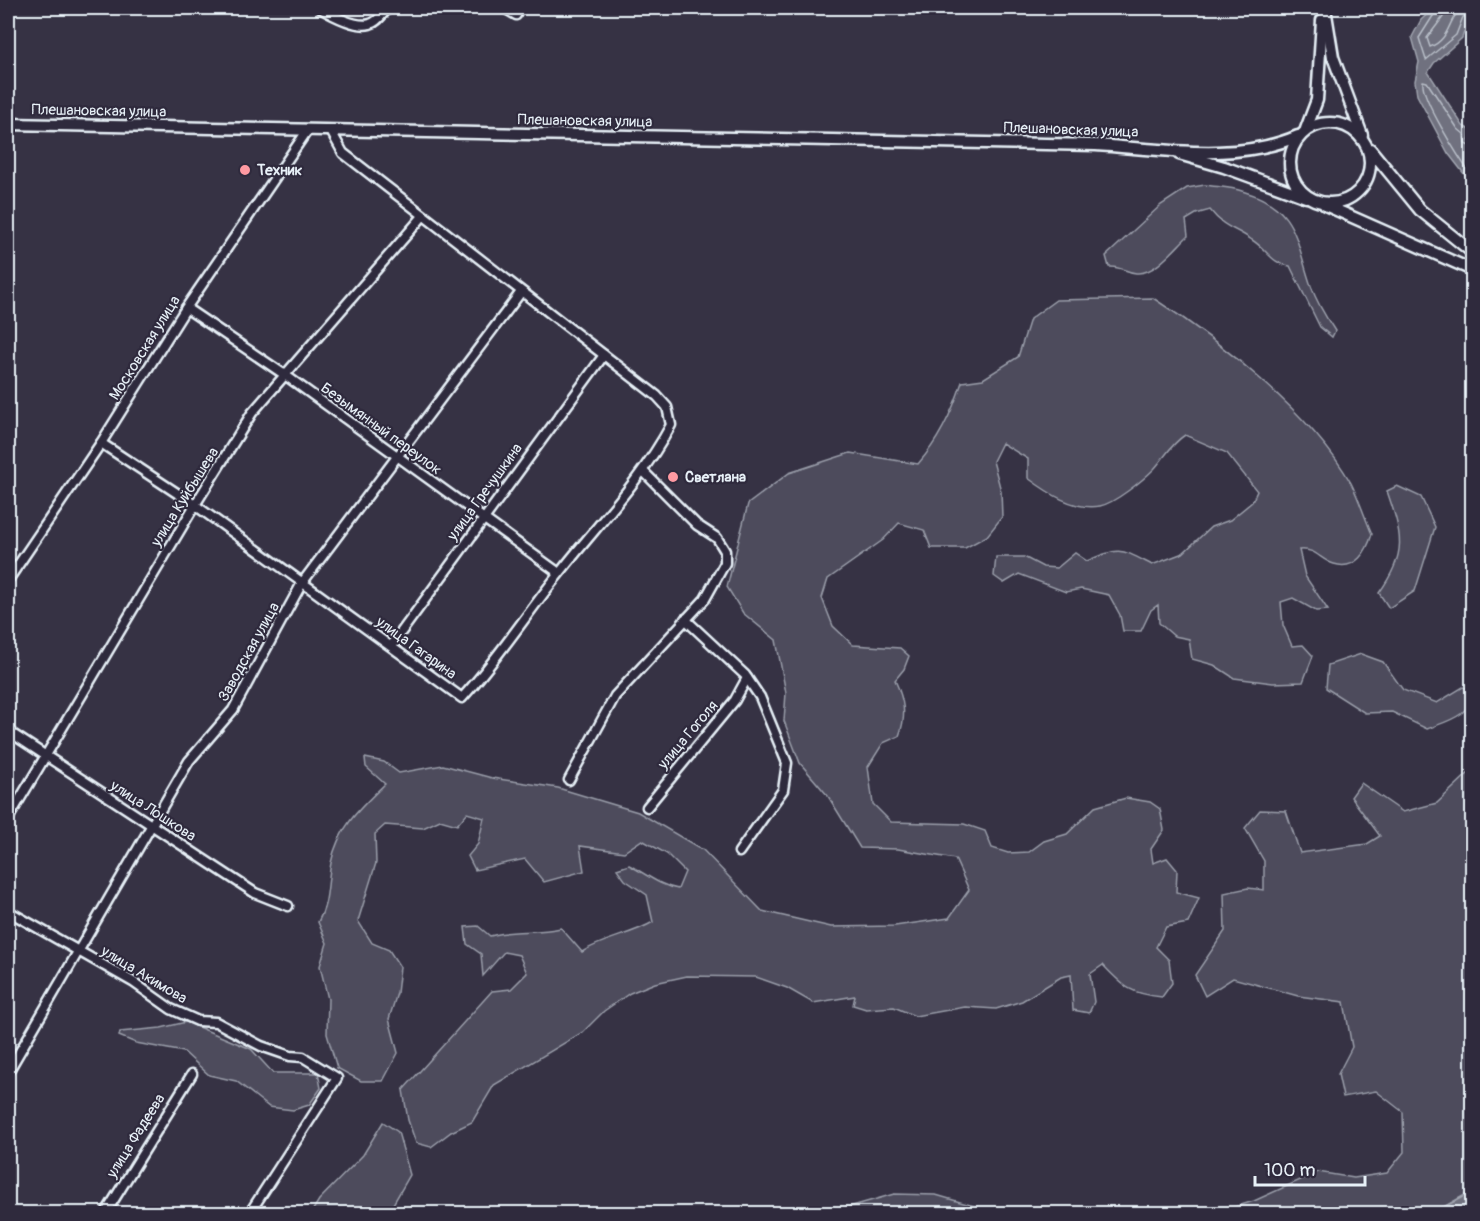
<svg xmlns="http://www.w3.org/2000/svg" width="1480" height="1221" viewBox="0 0 1480 1221" font-family="Pangolin,sans-serif">
<rect width="100%" height="100%" fill="#363244"/>
<filter id="ink" filterUnits="userSpaceOnUse"><feTurbulence type="fractalNoise" baseFrequency=".0167" numOctaves="2"/><feDisplacementMap in="SourceGraphic" scale="12" xChannelSelector="R" yChannelSelector="G"/><feConvolveMatrix kernelMatrix="1 2 1 2 8 2 1 2 1" color-interpolation-filters="sRGB"/></filter>
<g filter="url(#ink)">
<g fill="#4d4b5c" stroke="#9a9eaa" stroke-width="1.5">
<path d="M1205,185C1217,187 1231,187 1242,191C1298,207 1295,240 1311,286C1317,303 1325,316 1335,331L1332,337L1320,327L1290,266C1271,264 1267,249 1252,240C1234,227 1225,229 1210,210L1196,214L1186,220L1188,236C1175,248 1155,275 1136,273C1125,272 1120,266 1109,267L1106,256L1161,205L1187,188Z"/>
<path d="M1153,298C1220,341 1312,414 1351,483C1359,499 1365,518 1372,534C1367,551 1356,571 1334,564C1320,560 1316,548 1299,550L1305,576L1328,610L1316,611L1293,598L1281,602L1283,625L1292,646L1303,645L1313,656L1303,682L1273,683L1234,678L1214,665L1192,659L1189,639L1174,636L1159,623L1158,605L1151,610L1141,631H1123L1120,615L1109,595L1081,589L1066,592L1019,574L1004,583L994,576L996,557H1024L1043,567L1057,568L1075,553L1087,561C1120,546 1121,549 1152,565L1183,553L1211,527L1230,520L1252,502L1257,491L1227,453L1185,435C1171,444 1165,457 1154,469C1143,480 1115,503 1100,506C1074,511 1047,492 1028,478V459L1002,443L993,461L1001,491L1002,517L987,536L965,548H931L924,530L899,523L883,540L828,579L822,598L833,626L853,645L900,648L909,656L904,669L895,680C904,700 907,715 899,736L883,743L868,767L873,804L891,822L964,824L985,831L992,848L1008,853L1029,852L1044,841L1067,834L1095,807L1126,798L1150,802L1160,809L1164,830L1151,849L1153,863L1167,858L1177,870L1176,892L1199,898L1188,923L1166,927L1156,947L1169,960L1172,983L1162,997C1130,994 1124,987 1103,965L1090,974L1094,1002L1089,1013L1073,1010L1071,975L1061,977L1022,1001L996,1009L965,1007L915,1016L894,1007L866,1009L853,1005L855,996L813,1003L787,988L756,977L687,976L655,983L630,993L604,1011L583,1032L494,1085L472,1122L451,1132L431,1147L416,1143L408,1120L403,1090L492,991L511,989L527,973L519,955L504,952L483,976L481,954L467,944L465,927L478,926L490,936C514,929 535,934 561,928L582,952C604,938 631,935 653,922L647,895L625,880L617,869L629,865C646,874 660,886 678,889L685,872L667,854L642,840L624,852L580,846L584,871L544,882L525,859L475,870L468,856L478,844L484,818L467,813L457,825L440,820L423,828L385,825L375,834L376,863L358,921L372,943L389,950L400,967L397,993L389,1019L398,1053L383,1081H361L337,1068L327,1034L328,999L320,966L327,943L318,922C329,903 327,884 331,863C338,828 360,808 385,784L366,767L365,758L384,762L399,773L443,765L492,778L558,788L638,812L703,850L762,911L831,927L895,926L949,918L969,890L955,859L898,849L860,848L828,796L800,763L784,721L786,693L776,640L743,613L727,587L748,504L789,473L850,453L918,464C939,440 952,413 962,382L983,379L1018,357L1030,319L1056,300Z"/>
<path d="M1397,486L1421,497L1435,527L1415,591L1389,608L1379,593C1408,553 1402,535 1387,491Z"/>
<path d="M1361,654L1383,662L1403,690L1437,703L1463,687L1472,690C1473,716 1447,721 1427,729L1392,712L1365,713L1326,688L1328,665Z"/>
<polygon points="1472,770 1472,1191 1433,1213 1359,1214 1325,1210 1320,1214 1215,1213 1254,1201 1318,1172 1354,1178 1387,1173 1404,1152 1403,1112 1376,1091 1343,1097 1338,1074 1352,1047 1344,1002 1298,996 1233,978 1205,996 1195,975 1225,931 1224,893 1248,888 1264,890 1264,861 1245,828 1260,810 1286,811 1300,853 1367,844 1380,836 1351,797 1361,783 1403,812 1437,803"/>
<polygon points="186,1022 251,1049 273,1073 318,1073 321,1088 309,1105 293,1110 269,1107 236,1081 209,1075 184,1052 136,1043 119,1036 120,1032 161,1028"/>
<polygon points="383,1122 398,1132 410,1175 388,1213 311,1213 319,1200 363,1155"/>
<polygon points="894,1194 936,1195 998,1213 828,1213"/>
</g>
<g fill="#70717f" stroke="#a0a4af" stroke-width="1.5">
<polygon points="1434,8 1472,8 1472,23 1468,20 1462,38 1434,63 1428,72 1463,126 1472,131 1469,140 1472,147 1472,184 1448,153 1417,95 1415,81 1419,62 1412,37 1421,20"/>
<polygon points="1472,1191 1472,1213 1433,1213 1472,1192"/>
</g>
<g fill="none" stroke-linecap="round" stroke-linejoin="round">
<g stroke="#b8bec8" stroke-width="1.5">
<polyline points="1438,8 1419,38 1426,60 1456,35 1463,17 1472,15"/>
<path d="M1445,8L1443,17L1427,38L1430,47C1452,39 1447,16 1464,8"/>
<path d="M1472,147L1465,144L1464,134L1458,129L1427,82L1423,81C1420,97 1461,161 1472,176"/>
</g>
<g stroke="#e8f1f8" stroke-width="13">
<g id="minor">
<path d="M320,8C332,15 356,28 370,24C378,22 383,13 388,8"/>
<polyline points="504,8 516,15"/>
<polyline points="186,308 285,375 559,573"/>
<path d="M101,443L195,505L462,698C497,660 525,616 558,575C597,525 641,481 671,425L667,407L657,396L343,153L331,131"/>
<polyline points="8,580 101,443 186,308 307,131"/>
<polyline points="685,619 745,675 760,697 787,763 783,790 739,852"/>
<polyline points="391,646 604,355"/>
<polyline points="8,731 255,893 288,906"/>
<polyline points="569,780 615,696 705,599 725,563 725,551 717,538 697,525 644,472"/>
<polyline points="647,807 735,700 747,678"/>
<polyline points="8,819 195,505 252,413 423,216"/>
<polyline points="8,911 133,982 171,1009 198,1021 216,1022 261,1046 290,1056 303,1057 337,1078 249,1214"/>
<polyline points="8,1072 189,761 233,710 302,583 521,292"/>
<polyline points="105,1214 192,1074"/>
</g>
</g>
<g stroke="#e8f1f8" stroke-width="15">
<g id="major">
<polyline points="1325,8 1333,57 1362,135"/>
<circle cx="1330" cy="163" r="40"/>
<path d="M8,124L1096,145C1161,149 1236,163 1298,136"/>
<polyline points="1306,129 1317,100 1322,20"/>
<polyline points="1370,149 1420,210 1472,252"/>
<polyline points="1179,154 1224,167 1306,197"/>
<polyline points="1325,205 1472,270"/>
</g>
</g>
<use href="#minor" stroke="#2f2a3d" stroke-width="8"/>
<use href="#major" stroke="#2f2a3d" stroke-width="10"/>
</g>
</g>
<g fill="#ff9aa2" stroke="#2f2a3d" stroke-width="2">
<circle cx="245" cy="170" r="6"/>
<circle cx="673" cy="477" r="6"/>
</g>
<g text-anchor="middle" dominant-baseline="central" stroke-width="4.5" stroke-linejoin="round" paint-order="stroke">
<g font-size="15" fill="#e8f1f8" stroke="#2f2a3d">
<text transform="translate(99 111) rotate(1)">Плешановская улица</text>
<text transform="translate(585 121) rotate(1)">Плешановская улица</text>
<text transform="translate(1071 130) rotate(2)">Плешановская улица</text>
<text transform="translate(145 348) rotate(-58)">Московская улица</text>
<text transform="translate(381 429) rotate(36)">Безымянный переулок</text>
<text transform="translate(485 492) rotate(-54)">улица Гречушкина</text>
<text transform="translate(185 497) rotate(-58)">улица Куйбышева</text>
<text transform="translate(416 648) rotate(36)">улица Гагарина</text>
<text transform="translate(249 652) rotate(-61)">Заводская улица</text>
<text transform="translate(688 735) rotate(-50)">улица Гоголя</text>
<text transform="translate(153 811) rotate(33)">улица Лошкова</text>
<text transform="translate(144 975) rotate(31)">улица Акимова</text>
<text transform="translate(136 1136) rotate(-58)">улица Фадеева</text>
</g>
<g font-size="15" font-weight="bold" fill="#e8f1f8" stroke="#2f2a3d" text-anchor="start">
<text x="257" y="170">Техник</text>
<text x="685" y="477">Светлана</text>
</g>
</g>
<rect width="1480" height="1221" fill="none" stroke="#2f2a3d" stroke-width="30"/>
<rect x="15" y="15" width="1450" height="1191" fill="none" stroke="#e8f1f8" stroke-width="2" filter="url(#ink)"/>
<path d="M1255 1176v9h110v-9" fill="none" stroke="#e8f1f8" stroke-width="3"/>
<text x="1264" y="1176" font-size="18" fill="#e8f1f8" stroke="#2f2a3d" stroke-width="4.5" paint-order="stroke">100 m</text>
</svg>
